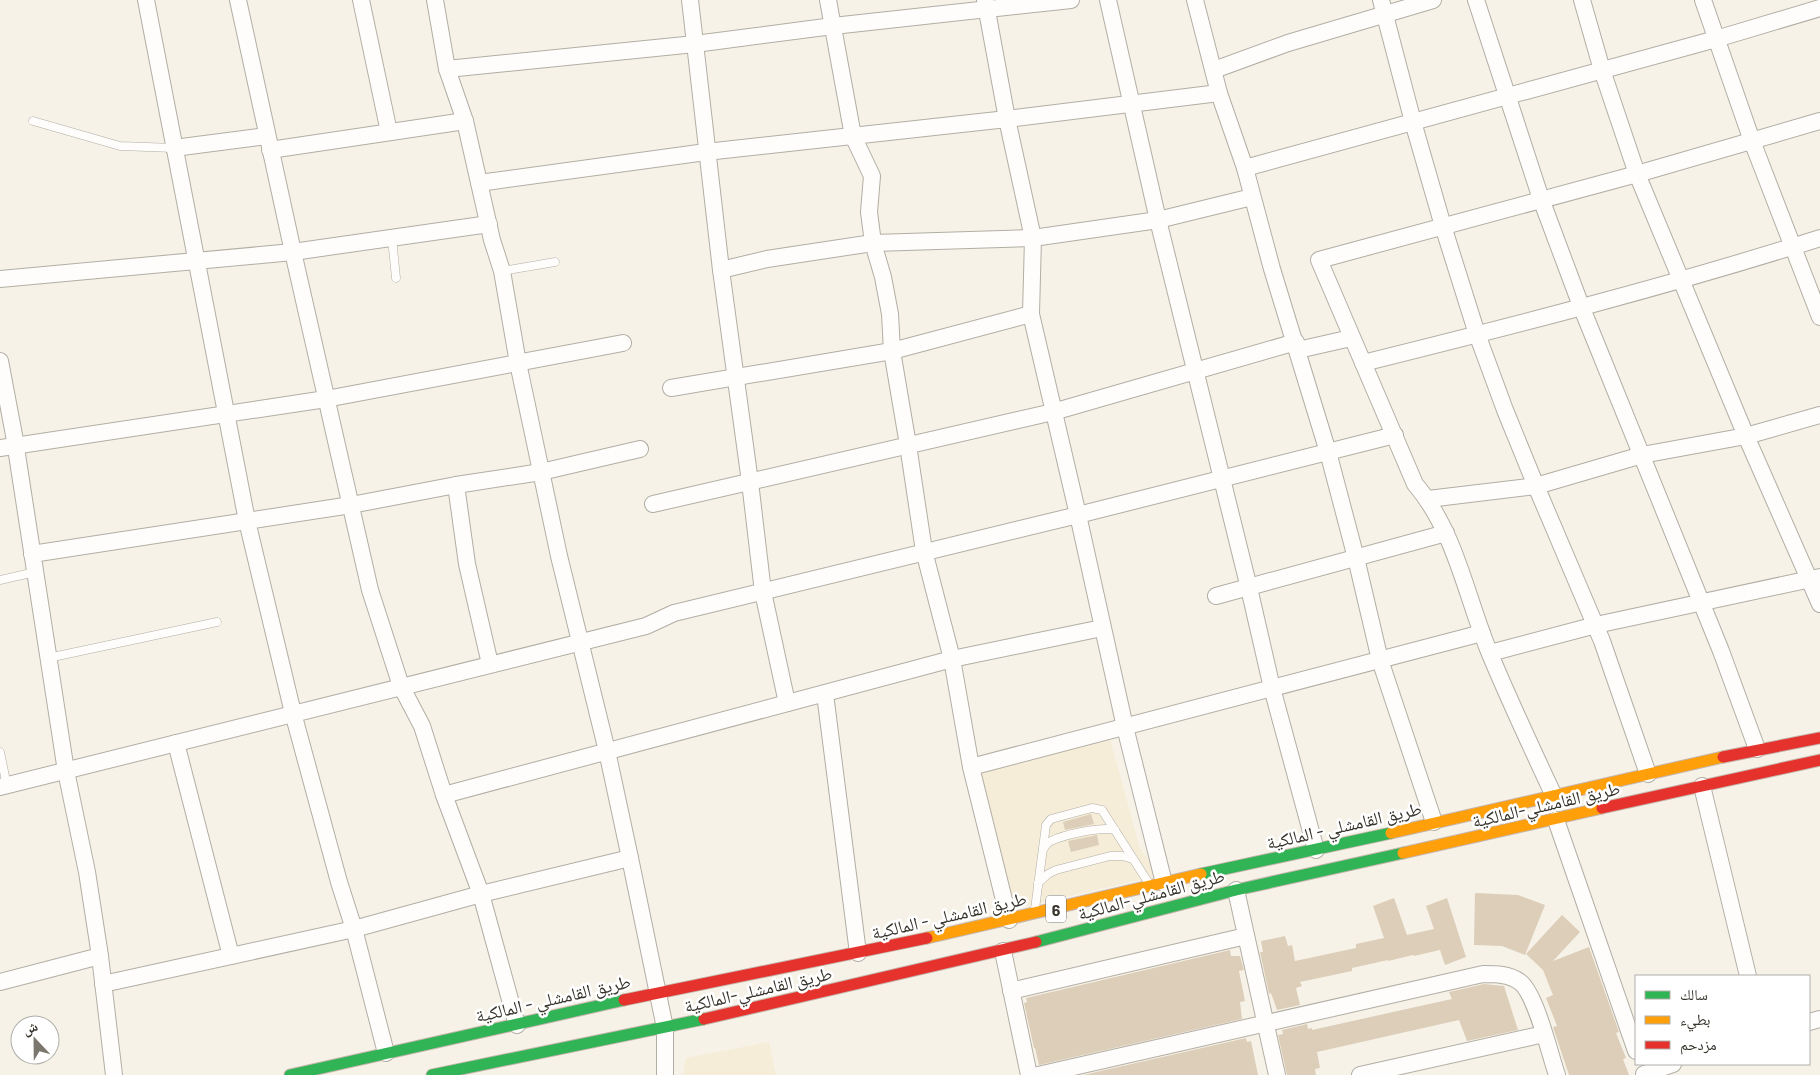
<svg xmlns="http://www.w3.org/2000/svg" width="1820" height="1075" viewBox="0 0 1820 1075" font-family="Barlow,'Noto Naskh Arabic',sans-serif">
<rect width="100%" height="100%" fill="#f7f2e7"/>
<g fill="#f6edd9">
<polygon points="1110,739 1140,848 1153,865 1156,876 1015,909 979,772"/>
<polygon points="769,1042 776,1075 683,1075 686,1058"/>
</g>
<g fill="#dcceb8">
<polygon points="1091,814 1094,824 1065,830 1063,822"/>
<polygon points="1097,835 1099,845 1071,852 1068,841"/>
<polygon points="1475,893 1518,895 1545,905 1525,955 1502,946 1474,945"/>
<polygon points="1394,898 1407,935 1434,929 1426,906 1447,898 1466,957 1445,965 1440,950 1414,956 1413,955 1388,961 1388,960 1352,968 1352,971 1300,982 1302,986 1296,988 1300,1005 1277,1010 1271,993 1269,994 1260,952 1263,952 1261,941 1285,936 1288,946 1292,945 1295,961 1356,948 1356,944 1384,938 1373,906"/>
<polygon points="1562,915 1580,932 1553,961 1589,947 1619,1032 1616,1033 1626,1058 1623,1059 1629,1075 1569,1075 1553,1027 1557,1026 1546,998 1553,995 1543,970 1526,954"/>
<polygon points="1230,950 1231,956 1240,956 1244,970 1239,971 1245,1001 1240,1002 1242,1019 1039,1065 1035,1048 1034,1048 1024,1003 1027,1002 1026,998"/>
<polygon points="1484,984 1504,986 1518,1030 1467,1041 1459,1020 1317,1052 1320,1068 1315,1069 1316,1075 1287,1075 1278,1035 1283,1034 1282,1030 1307,1024 1308,1029 1312,1028 1312,1030 1402,1010 1452,999 1449,992"/>
<polygon points="1246,1038 1247,1042 1251,1041 1258,1075 1083,1075"/>
</g>
<g fill="none" stroke-linecap="round" stroke-linejoin="round">
<g stroke="#b2aea5" stroke-width="9">
<g id="lane">
<polyline points="33,121 120,146 174,148"/>
<polyline points="392,238 396,278"/>
<polyline points="502,271 555,262"/>
<polyline points="0,580 35,572"/>
<polyline points="48,658 217,622"/>
<polyline points="0,752 7,786"/>
<path d="M1043,850C1045,846 1047,843 1051,841C1063,835 1102,826 1115,830"/>
<polyline points="1038,883 1048,874 1056,870 1110,856 1122,856 1133,859"/>
<polyline points="1035,909 1046,825 1051,819 1092,808 1102,810 1148,882"/>
</g>
</g>
<g stroke="#b2aea5" stroke-width="18">
<g id="street">
<polyline points="146,0 247,521 293,713 339,882 354,929 386,1053"/>
<polyline points="238,0 293,252 370,590 401,686 422,726 444,795 481,894 517,1025"/>
<polyline points="361,0 389,132"/>
<polyline points="435,0 447,69 465,121 492,240 502,271 518,363 559,556 607,751 630,858 665,1028 665,1075"/>
<polyline points="690,0 721,270 750,482 763,592 787,703"/>
<polyline points="828,0 853,136 872,176 869,212 873,243 883,277 890,314 892,351 908,445 924,551 952,659 971,767 1009,920"/>
<polyline points="985,0 1007,119 1033,238 1031,314 1078,515 1125,727 1164,883"/>
<polyline points="1108,0 1158,220 1249,588 1272,688 1316,850"/>
<polyline points="1195,0 1219,93 1245,168 1272,269 1328,452 1356,558 1380,660 1434,822"/>
<polyline points="1381,0 1413,122 1443,226 1477,334 1505,410 1536,486 1602,641 1648,774"/>
<polyline points="1476,0 1541,199 1581,306 1721,651 1757,749"/>
<polyline points="1582,0 1602,70 1637,174 1746,436 1820,604"/>
<polyline points="1703,0 1752,141 1820,317"/>
<polyline points="447,69 695,44 833,26 1071,0"/>
<polyline points="1214,70 1288,43 1433,0"/>
<polyline points="174,148 267,136"/>
<polyline points="270,150 465,121"/>
<polyline points="1245,168 1716,39 1820,8"/>
<polyline points="479,183 706,152 1007,119 1219,93"/>
<polyline points="721,270 767,259 873,243 1033,238 1158,220 1252,197"/>
<polyline points="0,279 293,252 489,224"/>
<polyline points="1298,350 1351,338"/>
<polyline points="0,361 14,435 66,771 87,872 100,956 114,1075"/>
<path d="M1363,363C1516,325 1669,286 1820,238"/>
<polyline points="671,388 892,351 1031,314"/>
<polyline points="0,448 326,399 623,343"/>
<polyline points="456,485 467,564 490,664"/>
<polyline points="1428,499 1536,486 1642,455 1746,436 1820,415"/>
<polyline points="653,504 1053,412 1296,342"/>
<polyline points="32,554 351,505 456,485 541,472 640,449"/>
<polyline points="1216,596 1446,533"/>
<polyline points="1490,653 1596,625 1820,577"/>
<polyline points="825,694 858,953"/>
<polyline points="176,743 231,956"/>
<polyline points="971,767 1482,633"/>
<polyline points="1702,786 1748,976"/>
<polyline points="0,787 646,626 674,613 1078,515 1395,435"/>
<polyline points="444,795 952,659 1102,628"/>
<path d="M1554,796C1532,749 1510,702 1490,654C1466,597 1456,532 1415,484L1319,260L1637,174L1820,121"/>
<polyline points="1556,820 1636,1051"/>
<polyline points="1236,890 1277,1075"/>
<polyline points="1003,951 1029,1075"/>
<polyline points="0,982 100,956"/>
<polyline points="103,984 354,929 481,894 630,858"/>
<polyline points="1011,991 1246,936"/>
<polyline points="1809,1022 1820,1019"/>
<polyline points="1644,1074 1673,1064"/>
<path d="M1038,1075L1483,974C1496,974 1509,974 1520,982C1536,994 1550,1055 1557,1075"/>
<polyline points="1360,1075 1544,1034"/>
</g>
</g>
<g stroke="#c5b5ad" stroke-width="13">
<g id="fast">
<polyline points="1201,874 1391,833"/>
<polyline points="1036,942 1236,890 1403,853"/>
<polyline points="290,1075 624,1000"/>
<polyline points="432,1075 704,1019"/>
</g>
</g>
<g stroke="#c5b5ad" stroke-width="13">
<g id="slow">
<polyline points="1391,833 1723,757"/>
<polyline points="1403,853 1602,808"/>
<polyline points="927,938 1201,874"/>
</g>
</g>
<g stroke="#c5b5ad" stroke-width="13">
<g id="jam">
<polyline points="1723,757 1820,738"/>
<polyline points="1602,808 1820,760"/>
<polyline points="624,1000 927,938"/>
<polyline points="704,1019 1036,942"/>
</g>
</g>
<use href="#lane" stroke="#fefdfb" stroke-width="8"/>
<use href="#street" stroke="#fefdfb" stroke-width="16"/>
<use href="#fast" stroke="#30b455" stroke-width="11"/>
<use href="#slow" stroke="#ff9f0a" stroke-width="11"/>
<use href="#jam" stroke="#e5322d" stroke-width="11"/>
</g>
<g text-anchor="middle" dominant-baseline="central" stroke-width="5" stroke-linejoin="round" paint-order="stroke">
<rect fill="#fff" stroke="#74726c" stroke-width="1" x="1046" y="895.5" width="20" height="27" rx="4"/>
<g font-size="16" font-weight="bold" fill="#38352d">
<text x="1056" y="909">6</text>
</g>
<g font-size="18" fill="#38352d" stroke="#fff">
<text transform="translate(1546 804) rotate(-13)">طريق القامشلي-المالكية</text>
<text transform="translate(1344 825) rotate(-13)">طريق القامشلي - المالكية</text>
<text transform="translate(1151 894) rotate(-15)">طريق القامشلي-المالكية</text>
<text transform="translate(949 915) rotate(-13)">طريق القامشلي - المالكية</text>
<text transform="translate(758 989) rotate(-13)">طريق القامشلي-المالكية</text>
<text transform="translate(553 998) rotate(-13)">طريق القامشلي - المالكية</text>
</g>
</g>
<rect x="1635" y="975" width="175" height="90" fill="#ffffff" stroke="#afaeab"/>
<rect x="1645" y="991" width="25" height="8" fill="#30b455" stroke="#afaeab"/>
<text x="1680" y="1000" font-size="15" fill="#38352d">سالك</text>
<rect x="1645" y="1016" width="25" height="8" fill="#ff9f0a" stroke="#afaeab"/>
<text x="1680" y="1025" font-size="15" fill="#38352d">بطيء</text>
<rect x="1645" y="1041" width="25" height="8" fill="#e5322d" stroke="#afaeab"/>
<text x="1680" y="1050" font-size="15" fill="#38352d">مزدحم</text>
<g transform="translate(35 1040) rotate(338)"><circle r="24" fill="#ffffff" stroke="#afaeab"/>
<path d="M0-4L9 19L0 12L-9 19Z" fill="#7b776e"/>
<text y="-8" font-size="14" font-weight="bold" text-anchor="middle" fill="#38352d">ش</text>
</g>
</svg>
